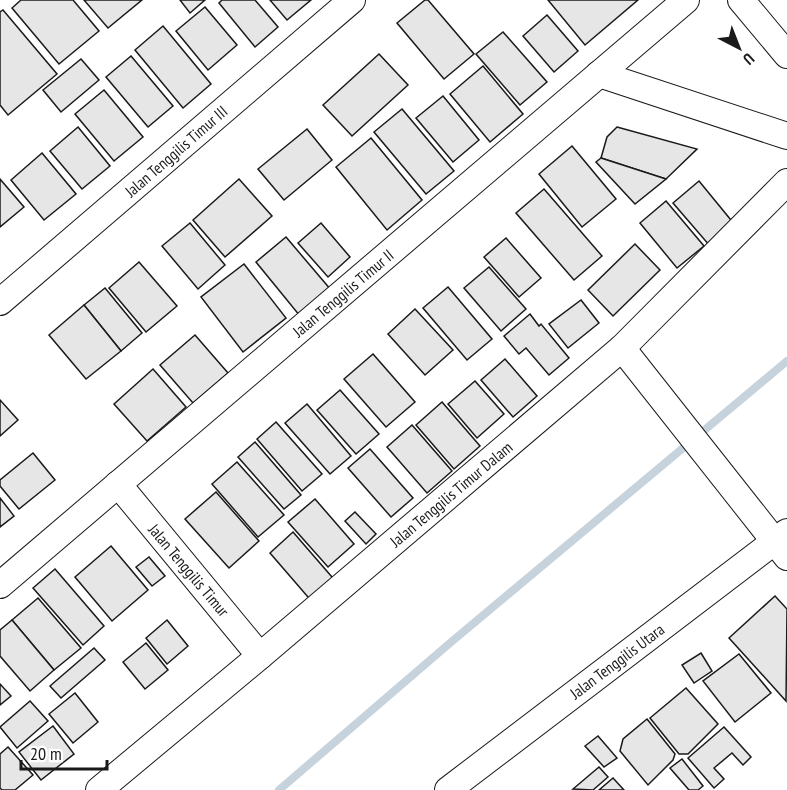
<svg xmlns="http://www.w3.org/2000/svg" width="787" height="790" viewBox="0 0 787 790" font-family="'PT Sans Narrow',sans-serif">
<rect width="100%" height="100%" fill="#fff"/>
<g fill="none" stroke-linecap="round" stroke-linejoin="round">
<polyline stroke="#c6d2dc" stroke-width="8" points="279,790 450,643 787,361"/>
</g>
<g fill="#e6e6e6" stroke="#1a1a1a" stroke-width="1.5">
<polygon points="21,0 73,0 99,31 59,64 12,8"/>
<polygon points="84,0 142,0 108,28"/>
<polygon points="180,0 205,0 190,13"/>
<polygon points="222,0 255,0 278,27 255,47 219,3"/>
<polygon points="270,0 311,0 287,20"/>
<polygon points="425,0 428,0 474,54 444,79 397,23"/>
<polygon points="548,0 638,0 585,45"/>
<polygon points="205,7 237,45 208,70 176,31"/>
<polygon points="3,10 57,74 8,115 0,105 0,12"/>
<polygon points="547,15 578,51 554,72 523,36"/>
<polygon points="163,26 211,84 183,108 135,50"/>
<polygon points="503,32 547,82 520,105 476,54"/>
<polygon points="379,54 408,85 352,136 323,105"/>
<polygon points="131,56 173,106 148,127 106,77"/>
<polygon points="81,59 99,80 61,112 43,90"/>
<polygon points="483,66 523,114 490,142 450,94"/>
<polygon points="104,90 143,137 114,161 75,114"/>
<polygon points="443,96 479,140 453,162 416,118"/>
<polygon points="402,109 454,171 426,194 374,132"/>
<polygon points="78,127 110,166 82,189 50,151"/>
<polygon points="617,127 697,149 666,179 601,158 607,137"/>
<polygon points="307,129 332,160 284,200 258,169"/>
<polygon points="371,138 422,200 387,230 336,167"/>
<polygon points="572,146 616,199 582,227 539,174"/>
<polygon points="42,153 76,194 44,220 11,180"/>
<polygon points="601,158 666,179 635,204 596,162"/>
<polygon points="0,179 24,207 0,227"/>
<polygon points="239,179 272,216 225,257 193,220"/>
<polygon points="699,181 735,225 710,246 673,203"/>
<polygon points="544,189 602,256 574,280 516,213"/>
<polygon points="666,201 704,246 677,268 640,223"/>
<polygon points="190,223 225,265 198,289 162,246"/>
<polygon points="321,223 350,257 328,277 298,243"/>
<polygon points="286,237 331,290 300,316 256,262"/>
<polygon points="506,238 541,278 519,297 484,257"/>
<polygon points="635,244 660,270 613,316 588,290"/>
<polygon points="139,262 177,306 146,332 109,288"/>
<polygon points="244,264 286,318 243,352 201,297"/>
<polygon points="489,267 526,309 501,331 464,288"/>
<polygon points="448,287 492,339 467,360 423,308"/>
<polygon points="105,288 142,333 121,351 84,305"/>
<polygon points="581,300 599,323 568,348 549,324"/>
<polygon points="84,305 121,351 86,379 49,335"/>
<polygon points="415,309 453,350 425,375 388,334"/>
<polygon points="530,314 539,326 541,324 569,358 549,375 526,348 519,354 504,336"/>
<polygon points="195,335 228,373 193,403 160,365"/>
<polygon points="373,354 415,402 386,427 344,379"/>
<polygon points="505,359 537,396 513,417 481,380"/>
<polygon points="153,369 186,407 147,441 114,404"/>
<polygon points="475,381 504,414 477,438 448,404"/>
<polygon points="340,390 379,434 356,454 317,410"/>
<polygon points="0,400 18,420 0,436"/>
<polygon points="442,402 480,446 454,469 416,425"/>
<polygon points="307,404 351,456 330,474 285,423"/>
<polygon points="276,422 322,474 302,491 257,439"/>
<polygon points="412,425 452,471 427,493 387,447"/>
<polygon points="255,442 301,495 284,509 238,457"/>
<polygon points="370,449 413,498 391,517 348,468"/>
<polygon points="33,453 55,480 19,509 0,486 0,480"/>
<polygon points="237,462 284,515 258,537 212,484"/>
<polygon points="216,492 259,541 229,568 185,519"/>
<polygon points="0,498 14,516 0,527"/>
<polygon points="315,499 354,544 328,567 288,522"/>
<polygon points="355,512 376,534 366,544 345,521"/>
<polygon points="293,532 338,584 314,604 270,553"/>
<polygon points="111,546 148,590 112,621 75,577"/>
<polygon points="149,557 165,576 152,586 136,567"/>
<polygon points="55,569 104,626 83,645 33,588"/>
<polygon points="775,596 787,609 786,701 729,638"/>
<polygon points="38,598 81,648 54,670 12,620"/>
<polygon points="12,620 54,670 30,691 0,656 0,630"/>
<polygon points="167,620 188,646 167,664 146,638"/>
<polygon points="146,643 168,670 145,689 123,662"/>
<polygon points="94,648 105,660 61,698 50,686"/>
<polygon points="701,653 712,671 694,683 682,665"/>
<polygon points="739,654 771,693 735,722 703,681"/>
<polygon points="0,684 11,696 0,705"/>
<polygon points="686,688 718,724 688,754 679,754 650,718"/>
<polygon points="75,693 98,722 73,743 49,714"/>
<polygon points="30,701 48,721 17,748 0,727"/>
<polygon points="647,719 675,754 673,760 648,785 620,751 623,739"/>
<polygon points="53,726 74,754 41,780 19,752"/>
<polygon points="724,727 751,757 743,765 732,753 714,768 724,779 714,788 688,758"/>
<polygon points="598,736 617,758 604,767 585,746"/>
<polygon points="8,747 33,775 15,790 2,790 0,788 0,754"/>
<polygon points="682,759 703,786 698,790 689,790 670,768"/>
<polygon points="599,767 608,777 593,790 573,789"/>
<polygon points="613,778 624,790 599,790"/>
</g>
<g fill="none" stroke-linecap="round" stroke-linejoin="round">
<g stroke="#1a1a1a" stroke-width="28">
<g id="minor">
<polyline points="741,0 787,55"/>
<polyline points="599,74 787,136"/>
<polyline points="0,302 352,0"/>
<polyline points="622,348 787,557"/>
<polyline points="118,484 260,656"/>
<polyline points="0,585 686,0"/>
<polyline points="99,790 260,656 622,348 787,182"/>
<polyline points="448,790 787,532"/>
</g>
</g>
<use href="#minor" stroke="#fff" stroke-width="26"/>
</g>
<g text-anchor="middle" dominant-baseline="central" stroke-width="4.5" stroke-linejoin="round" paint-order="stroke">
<g font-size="16" fill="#1a1a1a" stroke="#fff">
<text transform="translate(176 151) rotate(-41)">Jalan Tenggilis Timur III</text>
<text transform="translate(343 293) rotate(-40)">Jalan Tenggilis Timur II</text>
<text transform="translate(451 494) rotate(-40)">Jalan Tenggilis Timur Dalam</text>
<text transform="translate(189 570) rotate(50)">Jalan Tenggilis Timur</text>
<text transform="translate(617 661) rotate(-37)">Jalan Tenggilis Utara</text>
</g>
</g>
<g transform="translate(739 48) rotate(138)" stroke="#ffffff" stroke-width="4.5" paint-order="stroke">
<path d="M0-4.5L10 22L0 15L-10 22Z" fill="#1a1a1a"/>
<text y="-9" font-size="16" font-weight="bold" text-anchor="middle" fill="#1a1a1a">U</text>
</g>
<path d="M21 760v9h86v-9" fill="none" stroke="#1a1a1a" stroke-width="3"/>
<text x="30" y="760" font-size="18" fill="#1a1a1a" stroke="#ffffff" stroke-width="4.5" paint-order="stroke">20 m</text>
</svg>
